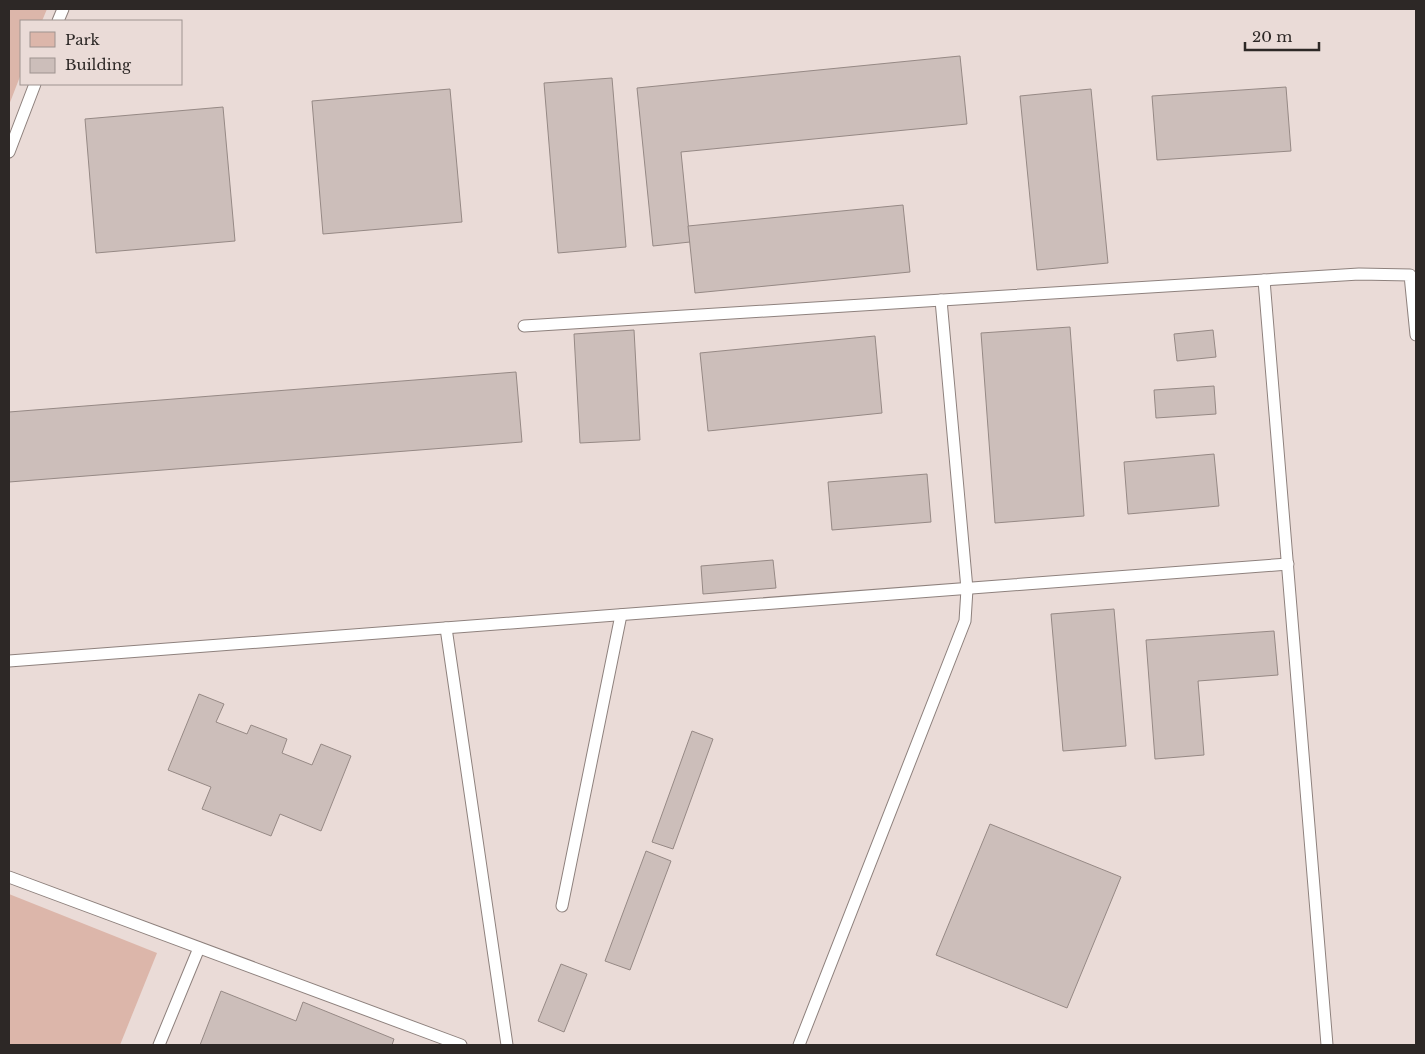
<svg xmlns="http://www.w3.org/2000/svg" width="1425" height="1054" viewBox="0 0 1425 1054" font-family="'Libre Baskerville',serif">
<rect width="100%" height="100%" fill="#eadbd7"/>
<g fill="#dcb6aa">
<polygon points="9,9 47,9 42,21 21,21 21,74 9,105"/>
<polygon points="9,894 157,953 120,1045 9,1045"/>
</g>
<g fill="#ccbeba" stroke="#968985">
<polygon points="960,56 967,124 681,152 690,242 653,246 637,88"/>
<polygon points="612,78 626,247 558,253 544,83"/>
<polygon points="1286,87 1291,151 1157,160 1152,96"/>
<polygon points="450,89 462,222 323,234 312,101"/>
<polygon points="1091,89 1108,263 1037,270 1020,96"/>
<polygon points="223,107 235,241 96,253 85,119"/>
<polygon points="903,205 910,272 695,293 688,226"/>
<polygon points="1070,327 1084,516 995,523 981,333"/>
<polygon points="634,330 640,440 580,443 574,334"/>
<polygon points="1213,330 1216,357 1177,361 1174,334"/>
<polygon points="875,336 882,413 708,431 700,353"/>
<polygon points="516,372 522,442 9,482 9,412"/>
<polygon points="1214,386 1216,414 1156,418 1154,390"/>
<polygon points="1214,454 1219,506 1128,514 1124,462"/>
<polygon points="927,474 931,522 832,530 828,482"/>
<polygon points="773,560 776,588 703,594 701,566"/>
<polygon points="1114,609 1126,746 1063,751 1051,614"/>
<polygon points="1274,631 1278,675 1198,681 1204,755 1155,759 1146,640"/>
<polygon points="199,694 224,704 216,722 247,734 251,725 287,739 282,753 312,765 321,744 351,756 321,831 280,814 271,836 202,809 211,787 168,770"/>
<polygon points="692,731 713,739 673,849 652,842"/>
<polygon points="990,824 1121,877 1067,1008 936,955"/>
<polygon points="646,851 671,861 630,970 605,961"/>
<polygon points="561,964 587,974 564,1032 538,1021"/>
<polygon points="221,991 296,1021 303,1002 394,1039 392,1045 200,1045"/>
</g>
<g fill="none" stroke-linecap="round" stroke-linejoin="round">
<g stroke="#8e817d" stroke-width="13">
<g id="service">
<polyline points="58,21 63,9"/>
<polyline points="9,152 35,84"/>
<polyline points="1264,280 1327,1045"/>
<polyline points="524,326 1359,274 1410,275 1416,335"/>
<polyline points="446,628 507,1045"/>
<polyline points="9,661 1288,564"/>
<polyline points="9,877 461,1045"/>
<polyline points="562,906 621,615"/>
<polyline points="159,1045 199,948"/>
<polyline points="799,1045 965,621 967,589 941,300"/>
</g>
</g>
<use href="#service" stroke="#fff" stroke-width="11"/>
</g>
<rect width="1425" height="1054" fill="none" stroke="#2d2826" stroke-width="20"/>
<rect x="20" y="20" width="162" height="65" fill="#eadbd7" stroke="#9e9390"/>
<rect x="30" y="32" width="25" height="15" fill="#dcb6aa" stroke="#9e9390"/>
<text x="65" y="45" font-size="15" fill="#2d2826">Park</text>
<rect x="30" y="58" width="25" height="15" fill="#ccbeba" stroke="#9e9390"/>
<text x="65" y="70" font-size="15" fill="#2d2826">Building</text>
<path d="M1245 42v8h74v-8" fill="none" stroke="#2d2826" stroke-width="2.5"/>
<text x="1252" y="42" font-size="15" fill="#2d2826" stroke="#eadbd7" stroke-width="4" paint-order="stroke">20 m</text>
</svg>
